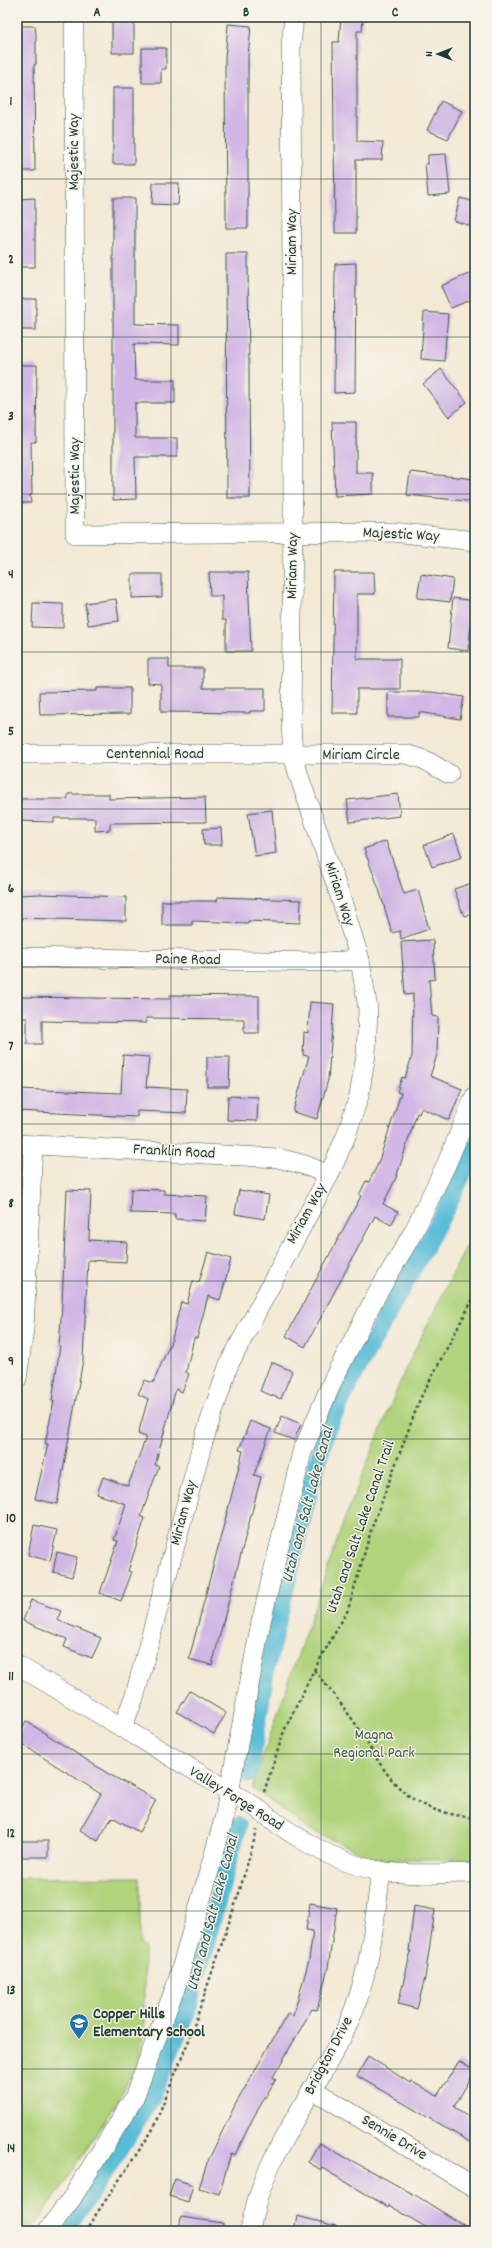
<svg xmlns="http://www.w3.org/2000/svg" width="492" height="2248" viewBox="0 0 492 2248" font-family="Dekko,sans-serif">
<rect width="100%" height="100%" fill="#f7f3e8"/>
<filter id="ink" filterUnits="userSpaceOnUse"><feTurbulence type="fractalNoise" baseFrequency=".025" numOctaves="2"/><feDisplacementMap in="SourceGraphic" scale="8" xChannelSelector="R" yChannelSelector="G"/><feConvolveMatrix kernelMatrix="1 2 1 2 8 2 1 2 1" color-interpolation-filters="sRGB"/></filter>
<filter id="wash" filterUnits="userSpaceOnUse"><feTurbulence type="fractalNoise" baseFrequency=".012" numOctaves="4" result="noise"/><feDisplacementMap in="SourceGraphic" scale="16" xChannelSelector="R" yChannelSelector="G"/><feGaussianBlur stdDeviation="0.9" result="paint"/><feColorMatrix in="noise" values="0 0 0 0 0 0 0 0 0 0 0 0 0 0 0 0 0 1.4 0 .05"/><feComposite in="paint" operator="in"/></filter>
<g filter="url(#wash)">
<rect width="100%" height="100%" fill="#f3e9d5"/>
<g fill="#b0d37c" stroke="#688858">
<polygon points="475,1229 475,1859 376,1859 310,1830 252,1788 345,1518 405,1370"/>
<polygon points="140,1877 140,1946 144,1947 144,2027 140,2054 124,2090 69,2177 31,2231 17,2231 17,1878"/>
</g>
<g fill="none" stroke-linecap="round" stroke-linejoin="round">
<g stroke="#58bcd6" stroke-width="18">
<polyline points="249,1774 266,1669 309,1491 327,1429 353,1377 447,1207 475,1148"/>
<polyline points="65,2231 119,2150 153,2094 187,2011 238,1826"/>
</g>
</g>
<g id="blocks">
<g fill="#d1b7e5">
<polygon points="341,17 363,17 362,31 357,31 357,141 383,142 382,160 356,160 356,233 335,233 333,42 339,42"/>
<polygon points="134,21 134,53 112,53 112,22"/>
<polygon points="228,24 251,26 248,56 248,228 226,228 225,58"/>
<polygon points="17,26 35,26 36,34 36,64 34,65 35,171 17,171"/>
<polygon points="142,48 166,48 166,69 161,69 161,83 142,83"/>
<rect x="113" y="88" width="21" height="76"/>
<polygon points="441,101 462,111 448,139 427,130"/>
<polygon points="446,154 450,194 428,196 425,164 428,164 428,155"/>
<polygon points="153,183 179,183 178,205 152,204"/>
<polygon points="35,198 35,267 17,267 17,199"/>
<polygon points="113,198 135,198 135,324 179,325 179,345 134,344 135,380 175,380 175,403 135,403 135,438 177,438 177,457 135,457 136,499 113,500"/>
<polygon points="460,198 475,202 475,227 454,221"/>
<polygon points="226,254 248,254 250,498 227,498"/>
<polygon points="356,263 355,392 334,393 335,264"/>
<polygon points="475,271 475,298 451,308 441,286"/>
<rect x="17" y="299" width="19" height="31"/>
<polygon points="424,312 448,314 444,361 421,359"/>
<polygon points="17,365 37,365 36,442 31,442 32,495 30,495 31,503 17,503"/>
<polygon points="441,369 467,402 449,417 423,384"/>
<polygon points="332,422 356,422 356,473 373,473 373,494 335,496"/>
<polygon points="410,472 475,479 475,502 407,495"/>
<polygon points="209,572 248,572 251,651 226,651 226,620 222,620 222,596 210,596"/>
<polygon points="334,572 374,572 375,594 357,594 357,659 400,659 400,689 357,689 357,713 332,713"/>
<polygon points="132,574 162,574 162,597 132,598"/>
<polygon points="421,574 453,579 450,602 417,598"/>
<polygon points="453,598 475,601 475,625 471,625 468,651 448,648"/>
<polygon points="116,599 119,621 88,625 85,603"/>
<polygon points="33,603 63,604 63,628 32,627"/>
<polygon points="148,659 169,659 169,668 203,668 203,688 265,688 265,711 250,711 250,713 161,712 161,684 148,683"/>
<polygon points="97,688 130,688 130,714 40,715 39,692 97,691"/>
<polygon points="388,692 432,692 464,697 460,719 419,712 419,717 388,717"/>
<polygon points="68,794 109,794 109,799 205,797 206,822 110,823 110,830 95,831 95,818 54,818 54,822 17,821 17,799 68,799"/>
<polygon points="398,794 400,816 350,822 347,800"/>
<polygon points="272,810 276,853 255,856 248,813"/>
<polygon points="221,828 222,845 204,845 203,829"/>
<polygon points="454,834 462,857 432,867 424,845"/>
<polygon points="386,841 404,894 418,890 429,929 401,939 400,931 392,933 379,889 364,849"/>
<polygon points="475,882 475,912 464,916 454,889"/>
<polygon points="40,894 126,897 126,921 17,918 17,895"/>
<polygon points="218,897 301,900 300,923 248,921 248,923 192,921 192,925 162,925 162,901 217,901"/>
<polygon points="433,940 435,979 429,980 432,1016 438,1017 437,1055 430,1076 462,1089 449,1120 421,1108 419,1114 417,1113 396,1178 383,1204 398,1212 391,1225 375,1216 305,1347 286,1336 361,1196 359,1195 366,1181 369,1182 378,1164 401,1093 397,1092 402,1077 405,1078 412,1056 413,994 405,995 401,942"/>
<polygon points="170,995 259,996 259,1033 244,1033 244,1019 146,1018 146,1023 42,1021 42,1044 27,1044 27,1018 17,1018 17,997 170,999"/>
<polygon points="310,1002 334,1004 328,1080 317,1119 293,1112 309,1056 303,1055 304,1032 308,1033"/>
<polygon points="123,1055 149,1057 146,1087 187,1089 186,1113 137,1111 137,1117 17,1111 17,1089 121,1093"/>
<polygon points="207,1057 230,1057 229,1087 207,1087"/>
<polygon points="228,1096 258,1097 257,1121 227,1120"/>
<polygon points="131,1189 164,1190 164,1194 207,1196 205,1221 175,1219 175,1214 130,1213"/>
<polygon points="67,1190 91,1191 89,1240 127,1242 126,1262 88,1260 83,1360 57,1504 35,1499 48,1444 45,1444 54,1401 52,1401 60,1346 59,1346 62,1304"/>
<polygon points="239,1190 269,1195 265,1219 235,1214"/>
<polygon points="208,1252 231,1259 220,1300 208,1296 197,1338 194,1338 186,1372 189,1374 182,1392 176,1389 155,1465 159,1466 141,1516 145,1518 128,1571 132,1572 121,1601 100,1593 118,1541 114,1540 126,1504 97,1494 103,1477 128,1486 146,1437 138,1434 148,1399 138,1394 145,1380 153,1383 172,1339 181,1302 187,1304 193,1281 199,1282"/>
<polygon points="271,1362 292,1371 281,1399 260,1391"/>
<polygon points="282,1416 301,1424 294,1440 275,1433"/>
<polygon points="250,1421 271,1429 254,1475 261,1477 212,1665 189,1659 243,1451 239,1450"/>
<polygon points="34,1525 57,1530 50,1561 28,1555"/>
<polygon points="57,1552 77,1557 72,1577 53,1572"/>
<polygon points="31,1600 61,1611 57,1620 101,1638 92,1658 64,1647 67,1639 23,1621"/>
<polygon points="190,1691 226,1713 214,1734 177,1712"/>
<polygon points="26,1721 107,1773 156,1800 139,1832 112,1817 98,1841 80,1830 101,1794 17,1741 17,1737"/>
<rect x="17" y="1841" width="31" height="16"/>
<polygon points="310,1903 337,1908 328,1968 317,2010 312,2009 273,2077 276,2079 253,2118 235,2155 231,2154 219,2194 199,2188 207,2163 235,2105 288,2013 293,2016 309,1960 313,1931 306,1930"/>
<polygon points="414,1906 435,1910 425,1978 417,2009 398,2004 411,1951 409,1951"/>
<polygon points="368,2056 410,2083 411,2081 437,2096 459,2061 475,2071 454,2107 475,2120 475,2145 357,2076"/>
<polygon points="319,2143 415,2195 473,2231 432,2231 389,2205 388,2207 322,2168 321,2170 308,2162"/>
<polygon points="175,2179 193,2185 188,2202 169,2196"/>
<polygon points="297,2216 336,2226 336,2231 294,2231"/>
<polygon points="181,2217 223,2223 222,2231 179,2231"/>
</g>
</g>
</g>
<g filter="url(#ink)">
<use href="#blocks" fill-opacity="0" stroke="#3f574c" stroke-width="1"/>
<g fill="none" stroke-linecap="round" stroke-linejoin="round">
<g stroke="#3f574c" stroke-width="20">
<g id="minor">
<polyline points="74,17 75,534 393,532 475,541"/>
<polyline points="17,754 405,754 425,760 449,774"/>
<polyline points="17,957 324,962 360,960"/>
<polyline points="17,1144 278,1158 305,1165 329,1175"/>
<polyline points="17,1379 24,1329 33,1145"/>
<path d="M17,1665L254,1806C291,1835 333,1863 380,1871C411,1876 444,1873 475,1873"/>
<polyline points="122,1728 135,1695 202,1445 229,1364 329,1175 346,1136 359,1096 366,1055 368,1009 360,960 344,908 299,776 293,755 291,723 293,515 291,45 294,17"/>
<polyline points="312,2089 475,2188"/>
<polyline points="47,2231 72,2198 134,2098 177,1983 224,1819 261,1622 302,1452 334,1378 373,1301 414,1231 446,1165 475,1096"/>
<path d="M250,2231C262,2153 316,2094 348,2024C370,1976 374,1923 381,1871"/>
</g>
</g>
<g stroke="#3f574c" stroke-width="2.5" stroke-dasharray="3 3" stroke-linecap="butt">
<path d="M314,1670C328,1687 342,1705 355,1723C371,1748 385,1778 409,1796C428,1811 453,1815 475,1818"/>
<polyline points="264,1792 284,1731 314,1670 348,1610 372,1527 420,1399 475,1295"/>
<polyline points="85,2231 152,2131 189,2040 239,1893 257,1830"/>
</g>
<use href="#minor" stroke="#fff" stroke-width="19"/>
</g>
</g>
<path fill="none" stroke="#1f3d34" stroke-width="1" stroke-opacity="0.55" d="M171,17V2231M321,17V2231M17,179H475M17,337H475M17,494H475M17,652H475M17,809H475M17,967H475M17,1124H475M17,1281H475M17,1439H475M17,1596H475M17,1754H475M17,1911H475M17,2069H475"/>
<defs>
<g id="school-pin" transform="scale(1)"><path d="M0 17L-7.5 6A9.5 9.5 0 1 1 7.5 6Z" fill="#1f6fb2" stroke="#f7f3e8"/><path d="M0-5L7-2L0 1L-7-2ZM-4 1L0 2.5L4 1V4Q0 6-4 4Z" fill="#fff"/></g>
</defs>
<g fill-rule="evenodd">
<use href="#school-pin" x="79" y="2023"/>
</g>
<g text-anchor="middle" dominant-baseline="central" stroke-width="3" stroke-linejoin="round" paint-order="stroke">
<g font-size="16" fill="#1f3d34" stroke="#f7f3e8">
<text transform="translate(74 152) rotate(-90)">Majestic Way</text>
<text transform="translate(292 242) rotate(-90)">Miriam Way</text>
<text transform="translate(75 476) rotate(-90)">Majestic Way</text>
<text transform="translate(401 535) rotate(3)">Majestic Way</text>
<text transform="translate(293 566) rotate(-89)">Miriam Way</text>
<text x="155" y="754">Centennial Road</text>
<text x="361" y="755">Miriam Circle</text>
<text transform="translate(339 894) rotate(72)">Miriam Way</text>
<text transform="translate(188 960) rotate(1)">Paine Road</text>
<text transform="translate(174 1152) rotate(3)">Franklin Road</text>
<text transform="translate(307 1214) rotate(-61)">Miriam Way</text>
<text transform="translate(184 1513) rotate(-75)">Miriam Way</text>
<text transform="translate(361 1527) rotate(-71)">Utah and Salt Lake Canal Trail</text>
<text transform="translate(236 1799) rotate(32)">Valley Forge Road</text>
<text transform="translate(329 2056) rotate(-62)">Bridgton Drive</text>
<text transform="translate(394 2138) rotate(31)">Sennie Drive</text>
</g>
<g font-size="16" fill="#3c5b42" stroke="#f7f3e8">
<text x="374" y="1735">Magna<tspan x="374" dy="18">Regional Park</tspan></text>
</g>
<g font-size="16" font-weight="bold" fill="#1f3d34" stroke="#f7f3e8" text-anchor="start">
<text x="93" y="2014">Copper Hills<tspan x="93" dy="18">Elementary School</tspan></text>
</g>
<g font-size="17" font-style="italic" fill="#2d5d5c" stroke="#f7f3e8">
<text transform="translate(309 1505) rotate(-75)">Utah and Salt Lake Canal</text>
<text transform="translate(214 1913) rotate(-75)">Utah and Salt Lake Canal</text>
</g>
</g>
<rect width="492" height="2248" fill="none" stroke="#f7f3e8" stroke-width="44"/>
<g transform="translate(438 54) rotate(270)" stroke="#f7f3e8" stroke-width="3" paint-order="stroke">
<path d="M0-3L7 15L0 10L-7 15Z" fill="#1f3d34"/>
<text y="-6" font-size="11" font-weight="bold" text-anchor="middle" fill="#1f3d34">N</text>
</g>
<rect x="22" y="22" width="448" height="2204" fill="none" stroke="#1f3d34" stroke-width="1.5"/>
<g font-size="13" text-anchor="middle" font-weight="bold" fill="#1f3d34">
<text x="97" y="16">A</text>
<text x="246" y="16">B</text>
<text x="395" y="16">C</text>
<text x="11" y="105">1</text>
<text x="11" y="263">2</text>
<text x="11" y="420">3</text>
<text x="11" y="578">4</text>
<text x="11" y="735">5</text>
<text x="11" y="892">6</text>
<text x="11" y="1050">7</text>
<text x="11" y="1207">8</text>
<text x="11" y="1365">9</text>
<text x="11" y="1522">10</text>
<text x="11" y="1680">11</text>
<text x="11" y="1837">12</text>
<text x="11" y="1994">13</text>
<text x="11" y="2152">14</text>
</g>
</svg>
